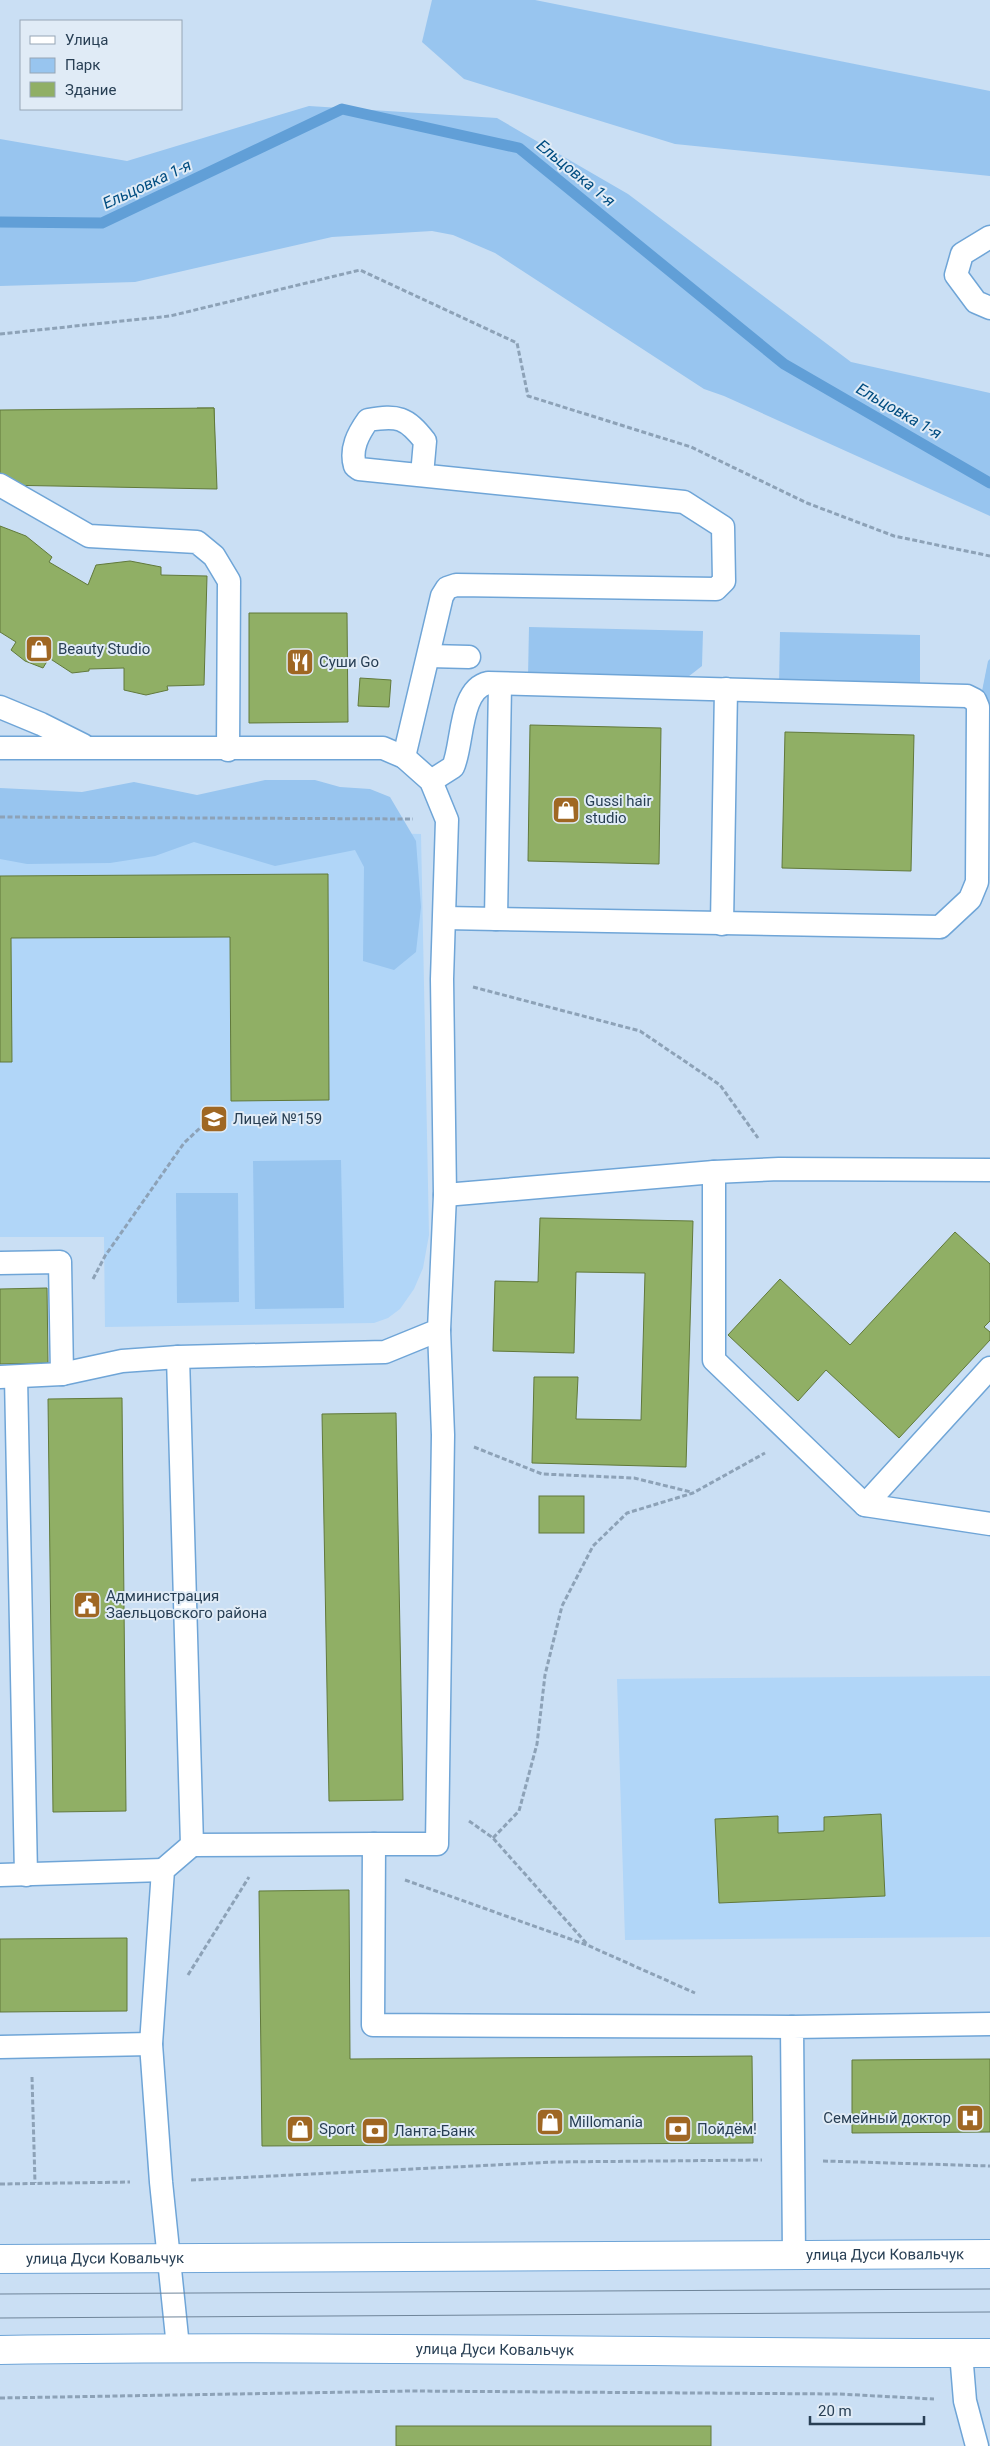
<svg xmlns="http://www.w3.org/2000/svg" width="990" height="2446" viewBox="0 0 990 2446" font-family="Roboto,sans-serif">
<rect width="100%" height="100%" fill="#cadff4"/>
<g fill="#b1d6f8">
<polygon points="0,826 421,834 429,1235 423,1268 414,1289 400,1309 388,1318 374,1323 105,1327 104,1237 0,1237"/>
<polygon points="990,1676 990,1937 625,1940 617,1679"/>
</g>
<g fill="#98c5ef">
<polygon points="432,0 535,0 990,91 990,176 675,144 464,79 422,42"/>
<polygon points="309,106 497,118 628,194 851,362 990,393 990,516 724,396 704,389 495,253 453,235 432,231 332,237 135,282 0,286 0,139 127,161"/>
<polygon points="529,627 703,631 702,666 684,680 528,676"/>
<polygon points="780,632 920,635 920,690 779,687"/>
<polygon points="990,659 990,744 987,744 982,691 988,661"/>
<polygon points="265,780 315,780 340,787 370,789 390,797 416,841 421,907 416,952 394,970 363,961 364,867 355,850 275,866 194,842 155,856 110,863 27,864 0,859 0,788 82,792 134,782 197,795"/>
<polygon points="341,1160 344,1308 255,1309 253,1161"/>
<polygon points="176,1193 238,1193 239,1302 177,1303"/>
</g>
<g fill="none" stroke-linecap="round" stroke-linejoin="round">
<polyline stroke="#619fd7" stroke-width="11" points="0,222 102,223 342,109 519,148 784,364 990,483"/>
</g>
<g fill="#90af65" stroke="#61793b">
<polygon points="197,408 214,408 215,453 198,453"/>
<polygon points="214,408 217,489 0,485 0,410"/>
<polygon points="0,526 26,536 52,557 49,562 88,585 96,565 130,561 161,567 161,575 207,576 204,685 167,686 168,690 146,695 124,690 124,668 89,669 89,671 72,673 49,658 43,668 25,661 11,650 16,642 0,632"/>
<polygon points="249,613 347,613 348,722 249,723"/>
<polygon points="360,678 391,680 389,707 358,706"/>
<polygon points="530,725 661,728 659,864 528,861"/>
<polygon points="785,732 914,735 911,871 782,868"/>
<polygon points="328,874 329,1100 231,1101 230,937 11,938 12,1062 0,1062 0,876"/>
<polygon points="540,1218 693,1221 686,1467 532,1463 534,1377 578,1377 576,1419 641,1420 645,1273 576,1272 574,1353 493,1351 495,1281 538,1282"/>
<polygon points="955,1232 990,1264 990,1321 984,1327 990,1332 990,1340 899,1438 826,1370 798,1401 728,1335 780,1279 850,1345"/>
<polygon points="47,1288 48,1363 0,1364 0,1289"/>
<polygon points="122,1398 126,1811 53,1812 48,1399"/>
<polygon points="396,1413 403,1800 329,1801 322,1414"/>
<rect x="539" y="1496" width="45" height="37"/>
<polygon points="881,1814 885,1896 719,1903 715,1819 778,1816 778,1833 824,1831 824,1817"/>
<polygon points="349,1890 350,2059 752,2056 753,2143 262,2146 259,1891"/>
<polygon points="127,1938 127,2011 0,2012 0,1939"/>
<polygon points="990,2059 990,2132 852,2133 852,2060"/>
<rect x="396" y="2426" width="315" height="20"/>
</g>
<g fill="none" stroke-linecap="round" stroke-linejoin="round">
<g stroke="#6fa5d7" stroke-width="25">
<g id="lane">
<polyline points="990,237 962,254 956,275 976,302 990,308"/>
<polyline points="0,485 89,536 197,542 214,556 229,581 228,750"/>
<polyline points="429,656 469,657"/>
<polyline points="0,707 41,724 83,745"/>
<polyline points="0,748 383,748 404,757 431,781 447,820 442,979 445,1195 714,1172 779,1169 990,1170"/>
<path d="M404,757L442,596L447,588L456,585L716,589L724,581L723,527L684,502L359,469L355,466C350,449 358,434 368,420C398,415 406,417 425,441L422,475"/>
<path d="M431,781L453,767C463,746 459,689 488,683L967,696L975,700L978,707L977,882L970,899L940,927L445,918"/>
<polyline points="496,919 500,684"/>
<polyline points="722,924 726,689"/>
<polyline points="714,1172 714,1360 865,1505 990,1524"/>
<polyline points="0,1263 60,1262 62,1374"/>
<polyline points="439,1330 443,1435 437,1844 374,1844 373,2025 792,2027"/>
<polyline points="0,1377 62,1374 122,1361 178,1357"/>
<polyline points="16,1377 26,1875"/>
<polyline points="865,1505 990,1368"/>
<polyline points="192,1845 374,1844"/>
<polyline points="0,1875 163,1870"/>
<polyline points="0,2047 151,2044"/>
<polyline points="794,2255 792,2027 990,2024"/>
<polyline points="178,2347 161,2182 151,2044 163,1870 192,1845 178,1357 385,1352 439,1330 445,1195"/>
<polyline points="961,2353 965,2401 977,2446"/>
</g>
</g>
<g stroke="#6fa5d7" stroke-width="30">
<g id="primary">
<path id="s1" d="M0,2259L990,2254"/>
<path id="s2" d="M0,2350C330,2345 660,2353 990,2353"/>
</g>
</g>
<g stroke="#8da2b7" stroke-width="3" stroke-dasharray="5 2.5" stroke-linecap="butt">
<polyline points="0,334 170,316 360,270 517,343 528,396 691,447 807,503 894,536 990,556"/>
<polyline points="0,817 413,819"/>
<polyline points="473,987 640,1031 720,1085 758,1138"/>
<polyline points="93,1279 105,1256 184,1143 216,1113"/>
<polyline points="474,1447 542,1474 634,1478 691,1492"/>
<polyline points="469,1821 493,1838 587,1944"/>
<polyline points="493,1838 519,1811 537,1744 545,1675 562,1606 593,1546 627,1513 693,1493 765,1453"/>
<polyline points="405,1880 587,1945 695,1993"/>
<polyline points="188,1975 249,1877"/>
<polyline points="32,2077 35,2183"/>
<polyline points="823,2161 990,2166"/>
<polyline points="191,2180 554,2162 762,2160"/>
<polyline points="0,2184 130,2182"/>
<polyline points="0,2398 411,2391 839,2394 934,2399"/>
</g>
<use href="#lane" stroke="#fff" stroke-width="22"/>
<use href="#primary" stroke="#fff" stroke-width="28"/>
<g stroke="#6f859a" stroke-width="1">
<polyline points="0,2294 990,2289"/>
<polyline points="0,2318 990,2312"/>
</g>
</g>
<defs>
<g id="shop-square" transform="scale(1.4375)"><rect x="-9" y="-9" width="18" height="18" rx="4" fill="#9f6723" stroke="#e0ebf6"/><path d="M-5-2.5h2.3a2.7 3.5 0 0 1 5.4 0H5L5.5 6h-11ZM-1.5-2.5h3a1.5 2.3 0 0 0-3 0Z" fill="#fff"/></g>
<g id="restaurant-square" transform="scale(1.4375)"><rect x="-9" y="-9" width="18" height="18" rx="4" fill="#9f6723" stroke="#e0ebf6"/><path d="M-5-6h1v4h1v-4h1v4h1v-4h1v5L-1.5 .5V6h-2V.5L-5-1ZM5-6V6H3V1.5H1.5Q1.5-4 5-6Z" fill="#fff"/></g>
<g id="school-square" transform="scale(1.4375)"><rect x="-9" y="-9" width="18" height="18" rx="4" fill="#9f6723" stroke="#e0ebf6"/><path d="M0-5L7-2L0 1L-7-2ZM-4 1L0 2.5L4 1V4Q0 6-4 4Z" fill="#fff"/></g>
<g id="civic-square" transform="scale(1.4375)"><rect x="-9" y="-9" width="18" height="18" rx="4" fill="#9f6723" stroke="#e0ebf6"/><path d="M-.6-6.5H3V-4.5H.6V-3L4-1V1h2V6H-6V1h2V-1L-.6-3ZM-1.2 2.5V6h2.4V2.5Z" fill="#fff"/></g>
<g id="hospital-square" transform="scale(1.4375)"><rect x="-9" y="-9" width="18" height="18" rx="4" fill="#9f6723" stroke="#e0ebf6"/><path d="M-5-5h3v3.5h4V-5h3V5h-3V1.5h-4V5h-3Z" fill="#fff"/></g>
<g id="bank-square" transform="scale(1.4375)"><rect x="-9" y="-9" width="18" height="18" rx="4" fill="#9f6723" stroke="#e0ebf6"/><path d="M-6-4H6V4H-6ZM0-2.3a2.3 2.3 0 1 0 0 4.6a2.3 2.3 0 1 0 0-4.6Z" fill="#fff"/></g>
</defs>
<g fill-rule="evenodd">
<use href="#shop-square" x="39" y="649"/>
<use href="#restaurant-square" x="300" y="662"/>
<use href="#shop-square" x="566" y="810"/>
<use href="#school-square" x="214" y="1119"/>
<use href="#civic-square" x="87" y="1605"/>
<use href="#hospital-square" x="970" y="2118"/>
<use href="#shop-square" x="550" y="2122"/>
<use href="#shop-square" x="300" y="2129"/>
<use href="#bank-square" x="678" y="2129"/>
<use href="#bank-square" x="375" y="2131"/>
</g>
<g text-anchor="middle" dominant-baseline="central" stroke-width="4" stroke-linejoin="round" paint-order="stroke">
<g font-size="15" fill="#283f54" stroke="#e0ebf6" text-anchor="start">
<text x="58" y="649">Beauty Studio</text>
<text x="319" y="662">Суши Go</text>
<text x="585" y="801">Gussi hair<tspan x="585" dy="17">studio</tspan></text>
<text x="233" y="1119">Лицей №159</text>
<text x="106" y="1596">Администрация<tspan x="106" dy="17">Заельцовского района</tspan></text>
<text x="951" y="2118" text-anchor="end">Семейный доктор</text>
<text x="569" y="2122">Millomania</text>
<text x="319" y="2129">Sport</text>
<text x="697" y="2129">Пойдём!</text>
<text x="394" y="2131">Ланта-Банк</text>
</g>
<g font-size="15" fill="#283f54" stroke="#e0ebf6">
<text stroke="none"><textPath href="#s1" startOffset="885">улица Дуси Ковальчук</textPath></text>
<text stroke="none"><textPath href="#s1" startOffset="105">улица Дуси Ковальчук</textPath></text>
<text stroke="none"><textPath href="#s2" startOffset="495">улица Дуси Ковальчук</textPath></text>
</g>
<g font-size="16" font-style="italic" fill="#004d81" stroke="#e0ebf6">
<text transform="translate(576 173) rotate(39)">Ельцовка 1-я</text>
<text transform="translate(147 184) rotate(-25)">Ельцовка 1-я</text>
<text transform="translate(899 411) rotate(30)">Ельцовка 1-я</text>
</g>
</g>
<rect x="20" y="20" width="162" height="90" fill="#e0ebf6" stroke="#96a6b5"/>
<rect x="30" y="36" width="25" height="8" fill="#ffffff" stroke="#96a6b5"/>
<text x="65" y="45" font-size="15" fill="#283f54">Улица</text>
<rect x="30" y="58" width="25" height="15" fill="#98c5ef" stroke="#96a6b5"/>
<text x="65" y="70" font-size="15" fill="#283f54">Парк</text>
<rect x="30" y="82" width="25" height="15" fill="#90af65" stroke="#96a6b5"/>
<text x="65" y="95" font-size="15" fill="#283f54">Здание</text>
<path d="M810 2416v8h114v-8" fill="none" stroke="#283f54" stroke-width="2.5"/>
<text x="818" y="2416" font-size="15" fill="#283f54" stroke="#e0ebf6" stroke-width="4" paint-order="stroke">20 m</text>
</svg>
